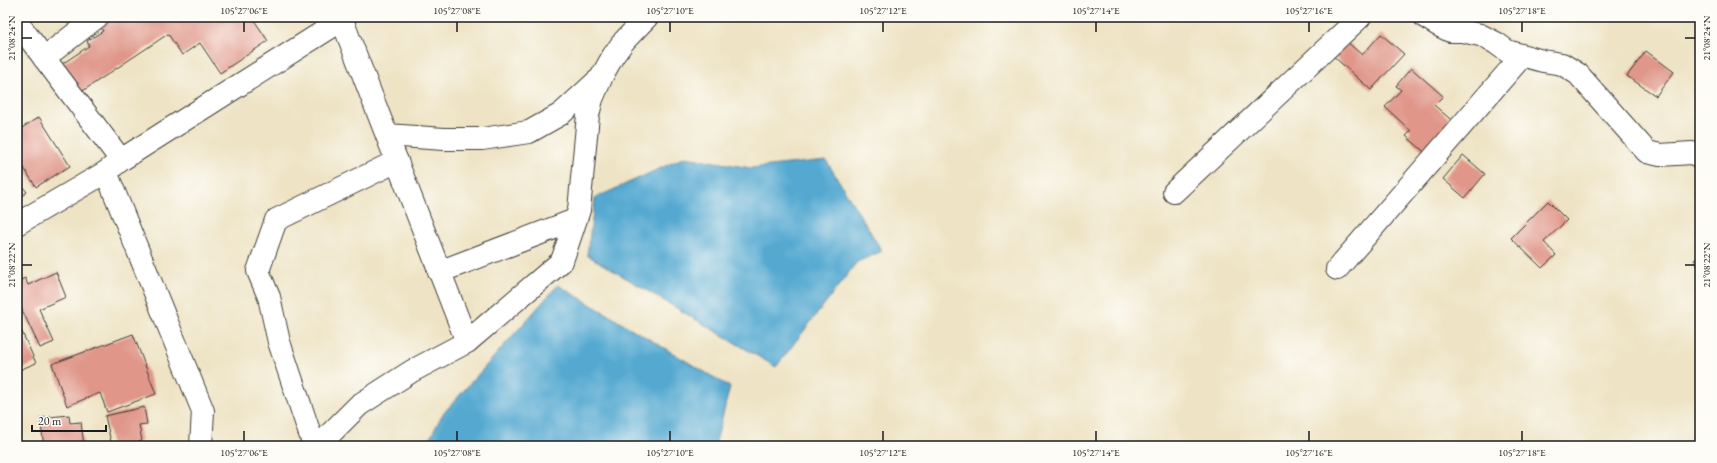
<svg xmlns="http://www.w3.org/2000/svg" width="1717" height="463" viewBox="0 0 1717 463" font-family="'EB Garamond',serif">
<rect width="100%" height="100%" fill="#fdfcf7"/>
<filter id="ink" filterUnits="userSpaceOnUse"><feTurbulence type="fractalNoise" baseFrequency=".025" numOctaves="2"/><feDisplacementMap in="SourceGraphic" scale="8" xChannelSelector="R" yChannelSelector="G"/><feConvolveMatrix kernelMatrix="1 2 1 2 8 2 1 2 1" color-interpolation-filters="sRGB"/></filter>
<filter id="wash" filterUnits="userSpaceOnUse"><feTurbulence type="fractalNoise" baseFrequency=".012" numOctaves="4" result="noise"/><feDisplacementMap in="SourceGraphic" scale="16" xChannelSelector="R" yChannelSelector="G"/><feGaussianBlur stdDeviation="0.9" result="paint"/><feColorMatrix in="noise" values="0 0 0 0 0 0 0 0 0 0 0 0 0 0 0 0 0 1.4 0 .05"/><feComposite in="paint" operator="in"/></filter>
<g filter="url(#wash)">
<rect width="100%" height="100%" fill="#eee3c4"/>
<g fill="#55a9d1" stroke="#386276">
<polygon points="685,157 751,168 826,160 882,251 857,262 776,367 587,255 595,198"/>
<polygon points="558,285 730,387 715,446 426,446 442,415"/>
</g>
<g id="blocks">
<g fill="#e09689">
<polygon points="113,17 252,17 268,41 220,73 200,43 182,55 168,34 75,96 56,68 89,46 87,41 103,31 100,26"/>
<polygon points="1381,34 1404,54 1371,90 1332,55 1345,40 1362,55"/>
<polygon points="1646,51 1674,72 1656,96 1627,76"/>
<polygon points="1411,68 1443,96 1434,105 1457,125 1429,156 1406,136 1411,131 1385,107 1401,90 1396,86"/>
<polygon points="39,117 70,166 36,187 17,157 17,131"/>
<polygon points="1463,155 1485,174 1465,198 1443,179"/>
<polygon points="17,180 27,192 17,200"/>
<polygon points="1548,201 1567,220 1544,242 1556,255 1542,268 1511,238"/>
<polygon points="1700,256 1700,270 1694,260"/>
<polygon points="56,272 66,297 39,309 54,342 40,348 17,299 17,282 25,278 28,285"/>
<polygon points="17,321 36,363 17,371"/>
<polygon points="133,334 156,394 107,412 100,393 67,406 52,364"/>
<polygon points="144,407 147,424 139,425 142,441 120,446 112,446 105,416"/>
<polygon points="69,415 70,423 81,422 84,446 44,446 40,418"/>
</g>
</g>
</g>
<g filter="url(#ink)">
<use href="#blocks" fill-opacity="0" stroke="#3c3a35" stroke-width="1"/>
<g fill="none" stroke-linecap="round" stroke-linejoin="round">
<g stroke="#3c3a35" stroke-width="24">
<g id="minor">
<polyline points="1425,17 1438,25 1450,31 1462,31 1480,35 1496,43 1507,51 1543,61 1562,64 1578,74 1647,152 1660,155 1692,153 1700,157"/>
<polyline points="342,20 467,342"/>
<polyline points="17,22 121,160"/>
<polyline points="44,58 97,17"/>
<polyline points="387,135 444,139 482,139 529,132 561,114 597,81"/>
<polyline points="106,172 203,411 201,446"/>
<polyline points="1174,192 1360,17"/>
<polyline points="1337,269 1522,56"/>
<polyline points="439,272 575,220"/>
<polyline points="314,446 279,342 269,297 258,271 276,220 397,161"/>
<polyline points="326,446 330,434 359,405 412,371 467,342 562,261 579,210 588,115 592,99 602,76 613,56 624,41 647,17"/>
</g>
</g>
<g stroke="#3c3a35" stroke-width="24">
<polyline id="tertiary" points="17,224 106,172 121,160 342,20 345,17"/>
</g>
<use href="#minor" stroke="#fff" stroke-width="22"/>
<use href="#tertiary" stroke="#fff" stroke-width="22"/>
</g>
</g>
<path fill="none" stroke="#1c1c1c" stroke-width="1.5" d="M244,22V32M457,22V32M670,22V32M883,22V32M1096,22V32M1309,22V32M1522,22V32M22,38H32M1685,38H1695M22,265H32M1685,265H1695M244,431V441M457,431V441M670,431V441M883,431V441M1096,431V441M1309,431V441M1522,431V441"/>
<rect width="1717" height="463" fill="none" stroke="#fdfcf7" stroke-width="44"/>
<path d="M32 425v6h74v-6" fill="none" stroke="#1c1c1c" stroke-width="2"/>
<text x="38" y="425" font-size="12" fill="#1c1c1c" stroke="#fdfcf7" stroke-width="3" paint-order="stroke">20 m</text>
<rect x="22" y="22" width="1673" height="419" fill="none" stroke="#1c1c1c" stroke-width="1.5"/>
<g font-size="10" text-anchor="middle" fill="#1c1c1c">
<text x="244" y="14">105°27'06"E</text>
<text x="457" y="14">105°27'08"E</text>
<text x="670" y="14">105°27'10"E</text>
<text x="883" y="14">105°27'12"E</text>
<text x="1096" y="14">105°27'14"E</text>
<text x="1309" y="14">105°27'16"E</text>
<text x="1522" y="14">105°27'18"E</text>
<text transform="translate(11 38) rotate(-90)" y="4">21°08'24"N</text>
<text transform="translate(1706 38) rotate(-90)" y="4">21°08'24"N</text>
<text transform="translate(11 265) rotate(-90)" y="4">21°08'22"N</text>
<text transform="translate(1706 265) rotate(-90)" y="4">21°08'22"N</text>
<text x="244" y="456">105°27'06"E</text>
<text x="457" y="456">105°27'08"E</text>
<text x="670" y="456">105°27'10"E</text>
<text x="883" y="456">105°27'12"E</text>
<text x="1096" y="456">105°27'14"E</text>
<text x="1309" y="456">105°27'16"E</text>
<text x="1522" y="456">105°27'18"E</text>
</g>
</svg>
